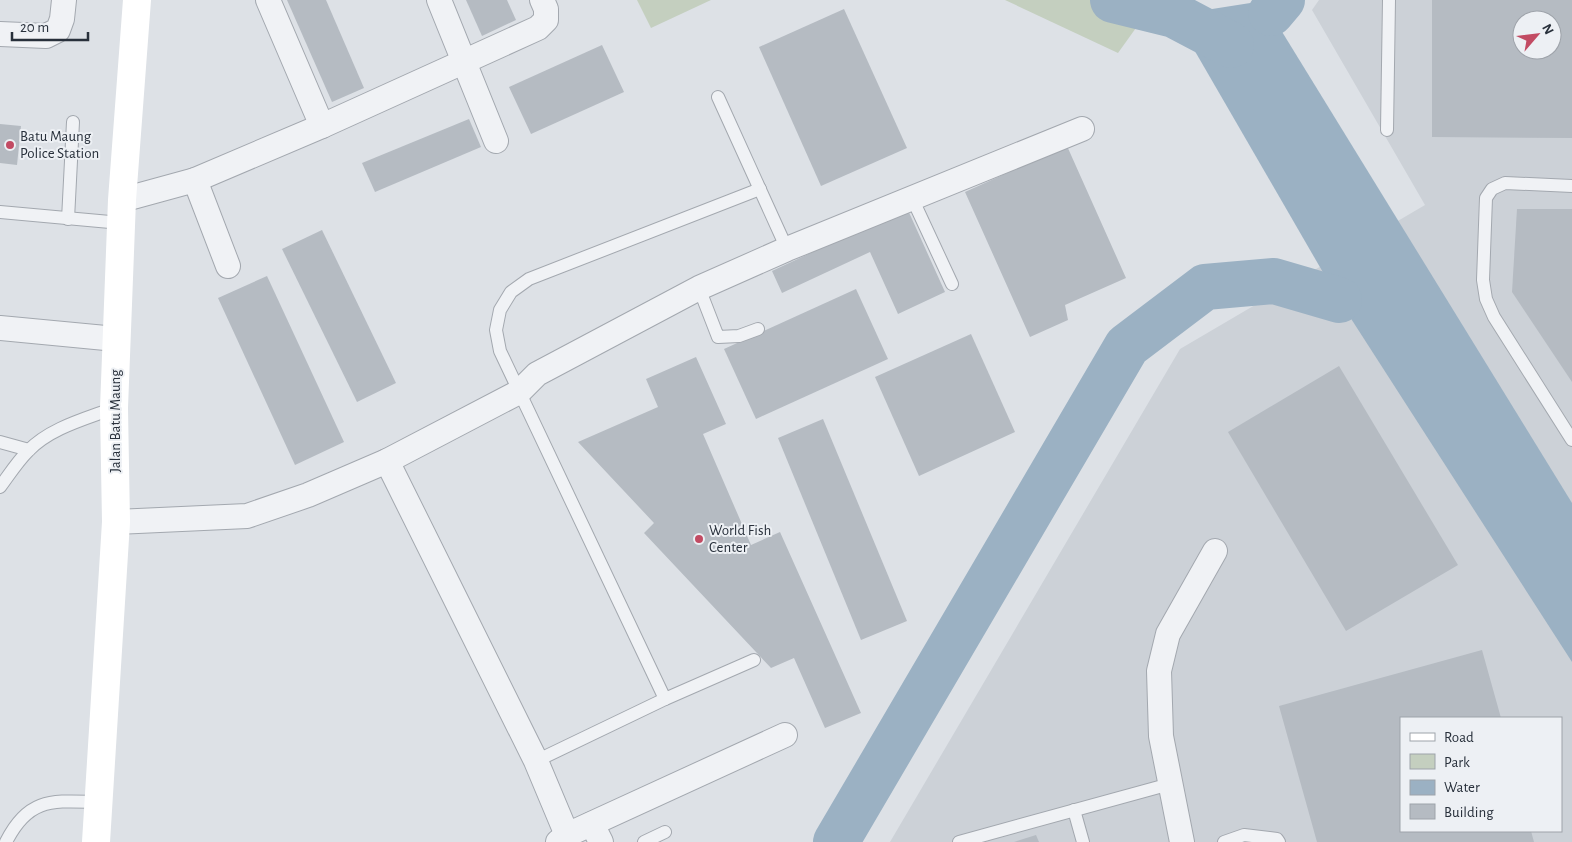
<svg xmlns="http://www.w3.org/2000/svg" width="1572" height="842" viewBox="0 0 1572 842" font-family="'Alegreya Sans',sans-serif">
<rect width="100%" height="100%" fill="#dde1e6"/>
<path fill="#ccd1d7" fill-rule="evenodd" d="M1319,0H1572V842H890L1180,349L1425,205L1312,10ZM1522,20H1552V50H1522ZM1401,718H1561V831H1401Z"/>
<g fill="#c4cfbf">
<polygon points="637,0 711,0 651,28"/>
<polygon points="1005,0 1156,0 1118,53"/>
</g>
<polygon fill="#9bb1c3" points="1263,1 1572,503 1572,662 1339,300 1174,15"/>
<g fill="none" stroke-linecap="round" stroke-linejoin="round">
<g stroke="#9bb1c3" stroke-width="46">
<polyline points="1113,0 1174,15 1231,45"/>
<polyline points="1271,13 1282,0"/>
<polyline points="836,842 1127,346 1205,287 1274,281 1339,300"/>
</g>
</g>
<g fill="#b5bbc2" fill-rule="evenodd">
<polygon points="287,0 326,0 364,88 332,102"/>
<polygon points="466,0 507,0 516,20 482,36"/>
<path d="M1432,0H1572V138L1432,137ZM1522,20H1552V50H1522Z"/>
<polygon points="844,9 907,148 821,186 759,47"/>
<polygon points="602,45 624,92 531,134 509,87"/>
<polygon points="469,119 481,147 375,192 362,163"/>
<polygon points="0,124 21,126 17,165 0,163"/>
<polygon points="1067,146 1126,278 1065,305 1068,320 1030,337 965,192"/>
<polygon points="907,208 945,292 898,314 870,252 782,293 772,271"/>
<polygon points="1517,209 1572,209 1572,382 1512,292"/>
<polygon points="322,230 396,383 357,402 282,249"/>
<polygon points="267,276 344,442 295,465 218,298"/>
<polygon points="856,289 888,359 756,419 724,349"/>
<polygon points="971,334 1015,432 919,476 875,377"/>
<polygon points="696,357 726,424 703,434 751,545 780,532 861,713 825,728 794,658 771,668 644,533 654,523 578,442 658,407 646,379"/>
<polygon points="1339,366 1458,565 1346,631 1228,432"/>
<polygon points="823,419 907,621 861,640 778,438"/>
<polygon points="1482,650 1501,718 1401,718 1401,831 1531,831 1534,842 1317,842 1279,706"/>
<polygon points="1036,835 1039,842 1014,842"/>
</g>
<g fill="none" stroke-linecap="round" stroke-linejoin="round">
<g stroke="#a3a8af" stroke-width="14">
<g id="lane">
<polyline points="718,97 787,249"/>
<polyline points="1387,130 1389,0"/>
<polyline points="1572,186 1505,183 1492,189 1486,198 1483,280 1486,299 1494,317 1572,440"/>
<polyline points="912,198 952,284"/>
<polyline points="0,212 121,223"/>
<polyline points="68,219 73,122"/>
<polyline points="699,288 718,337 739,336 758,329"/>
<polyline points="0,442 29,450"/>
<path d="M0,487C9,475 17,462 28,451C50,428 85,419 114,408"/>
<polyline points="665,699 500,351 496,330 500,310 511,292 529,279 760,189"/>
<polyline points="536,761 665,699 754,660"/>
<polyline points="1074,810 1083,842"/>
<path d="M6,842C29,796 54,801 99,802"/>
<polyline points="644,842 665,832"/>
<polyline points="959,842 1170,784"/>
<polyline points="1224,842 1244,835 1277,839 1279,842"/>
</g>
</g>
<g stroke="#a3a8af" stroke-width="26">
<g id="street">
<polyline points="268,0 322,126"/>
<polyline points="439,0 496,141"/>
<polyline points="0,34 46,36 58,30 62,19 64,0"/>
<polyline points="195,180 228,266"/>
<polyline points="122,200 195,180 322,126 538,28 546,20 546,9 542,0"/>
<polyline points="0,328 116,339"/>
<polyline points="387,461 536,761 567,835"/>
<polyline points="116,522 247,516 308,495 387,461 519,392 537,374 699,288 787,249 1082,129"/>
<polyline points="592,824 601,842"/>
<polyline points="558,842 567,835 785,735"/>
<polyline points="1182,842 1161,736 1159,671 1168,634 1215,551"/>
</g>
</g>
<use href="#lane" stroke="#f0f2f5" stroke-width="12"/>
<use href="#street" stroke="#f0f2f5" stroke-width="24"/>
<polyline stroke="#fff" stroke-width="28" points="96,842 116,522 114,408 122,200 137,0"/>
</g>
<g fill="#c24b63" stroke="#edf0f4" stroke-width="2">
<circle cx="10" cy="145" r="5"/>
<circle cx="699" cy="539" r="5"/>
</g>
<g text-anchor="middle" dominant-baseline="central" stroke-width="4" stroke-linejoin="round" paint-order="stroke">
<g font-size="15" fill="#28303b" stroke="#edf0f4" text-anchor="start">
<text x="20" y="136">Batu Maung<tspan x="20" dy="17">Police Station</tspan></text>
<text x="709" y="530">World Fish<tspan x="709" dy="17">Center</tspan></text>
</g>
<g font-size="15" fill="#28303b" stroke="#edf0f4">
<text transform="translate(115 421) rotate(-90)">Jalan Batu Maung</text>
</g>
</g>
<rect x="1400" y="717" width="162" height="115" fill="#edf0f4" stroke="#9ea3aa"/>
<rect x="1410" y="733" width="25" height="8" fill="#ffffff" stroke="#9ea3aa"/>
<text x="1444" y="742" font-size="15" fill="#28303b">Road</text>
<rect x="1410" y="754" width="25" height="15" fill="#c4cfbf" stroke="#9ea3aa"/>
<text x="1444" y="767" font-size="15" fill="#28303b">Park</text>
<rect x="1410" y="780" width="25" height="15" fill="#9bb1c3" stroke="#9ea3aa"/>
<text x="1444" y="792" font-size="15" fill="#28303b">Water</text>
<rect x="1410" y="804" width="25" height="15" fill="#b5bbc2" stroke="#9ea3aa"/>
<text x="1444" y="817" font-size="15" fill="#28303b">Building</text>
<g transform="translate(1537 35) rotate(62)"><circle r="24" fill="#edf0f4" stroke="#9ea3aa"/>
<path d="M0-4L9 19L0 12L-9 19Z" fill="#c24b63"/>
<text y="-8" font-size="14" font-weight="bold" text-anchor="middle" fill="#28303b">N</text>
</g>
<path d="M12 32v8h76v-8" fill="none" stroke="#28303b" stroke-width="2.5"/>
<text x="20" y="32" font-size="15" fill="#28303b" stroke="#edf0f4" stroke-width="4" paint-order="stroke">20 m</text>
</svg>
